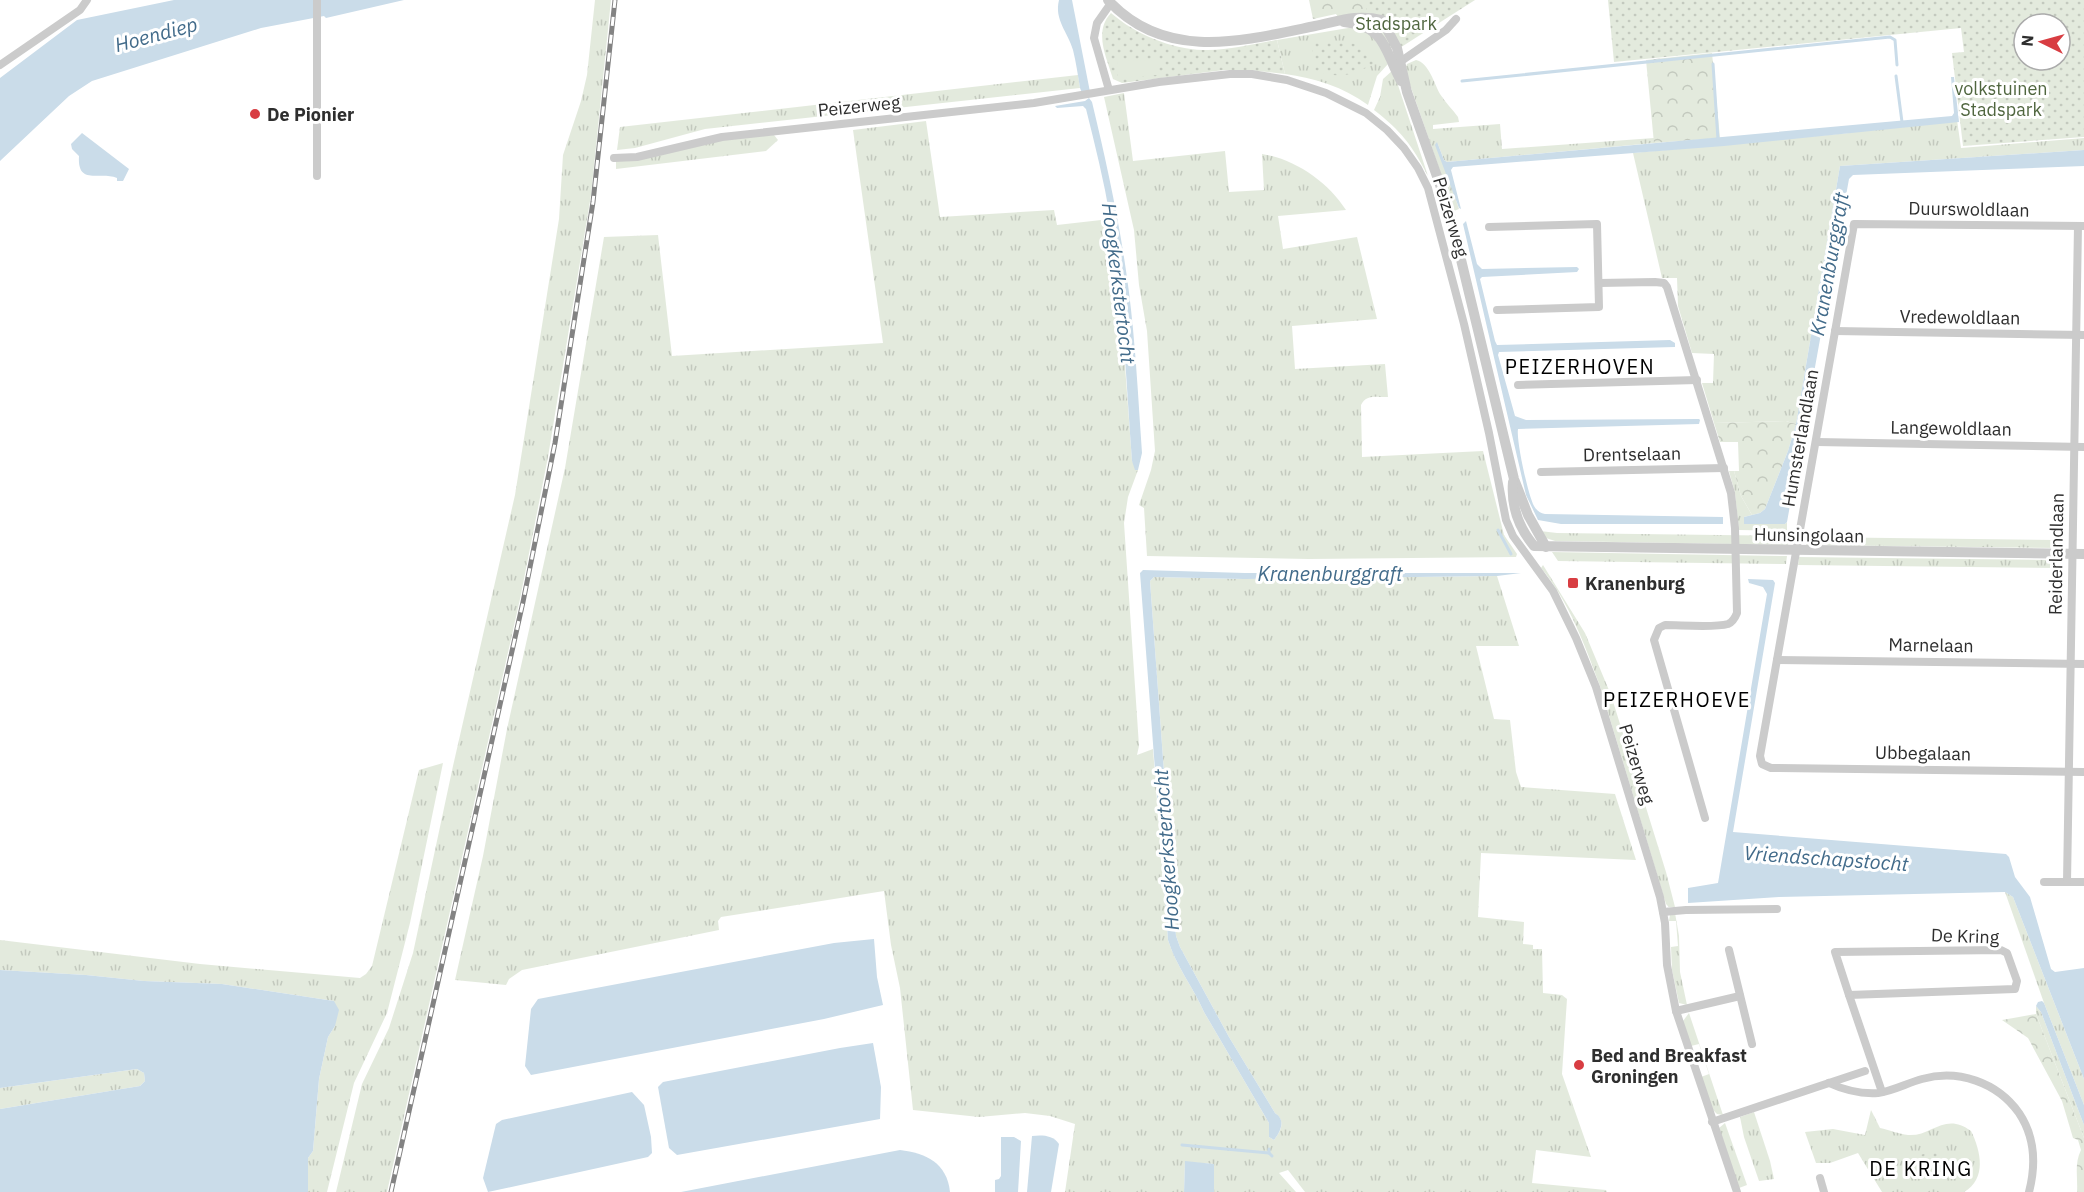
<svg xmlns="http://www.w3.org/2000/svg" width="2084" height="1192" viewBox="0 0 2084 1192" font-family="'IBM Plex Sans',sans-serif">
<defs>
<pattern id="grass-tufts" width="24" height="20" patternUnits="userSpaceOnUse" patternTransform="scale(1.5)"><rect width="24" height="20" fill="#e3eadd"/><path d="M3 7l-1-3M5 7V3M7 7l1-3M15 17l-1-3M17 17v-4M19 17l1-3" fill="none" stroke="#c3c9be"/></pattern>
<pattern id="forest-crowns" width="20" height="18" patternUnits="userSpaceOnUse" patternTransform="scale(1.5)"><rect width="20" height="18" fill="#e3eadd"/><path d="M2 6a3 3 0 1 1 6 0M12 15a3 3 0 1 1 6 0" fill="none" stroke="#c3c9be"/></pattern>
<pattern id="park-dots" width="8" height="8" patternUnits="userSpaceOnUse" patternTransform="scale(1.5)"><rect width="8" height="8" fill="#e3eadd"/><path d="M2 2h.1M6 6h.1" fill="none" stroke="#c3c9be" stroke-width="1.8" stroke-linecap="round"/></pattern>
</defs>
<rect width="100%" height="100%" fill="#fff"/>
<g fill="url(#grass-tufts)">
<polygon points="595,0 611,0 591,195 548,457 520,599 387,1192 336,1192 362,1084 389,1028 413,953 453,766 515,495 559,219 563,155 581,101 587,75"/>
<path d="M1354,27L1373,28L1388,64L1377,76L1368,105C1344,87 1314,78 1285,74L1277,40Z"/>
<path d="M1416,60C1429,63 1434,83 1440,94C1445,102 1453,110 1458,117L1459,122L1433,125V129L1500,124L1502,149L1654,138V143L1447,162L1444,160L1437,142L1459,209L1454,211L1408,79L1405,69L1407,64Z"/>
<path d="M1393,70L1428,176C1412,145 1401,131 1374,110L1380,97L1383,79Z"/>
<polygon points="1078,75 1080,88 705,129 635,148 617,150 620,127"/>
<path d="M1124,93L1133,161L1225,151L1229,192L1264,190L1262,154C1295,159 1328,182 1346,210L1278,216L1283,249L1357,237L1377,319L1292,326L1295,369L1385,364L1388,397C1377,397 1366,394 1361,405L1362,457L1483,451L1504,535L1517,554L1516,557L1309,559L1147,556L1144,508L1139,505L1151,470L1155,451L1147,331L1139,285L1134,230L1104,97Z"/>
<polygon points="1957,120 1961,148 2084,138 2084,150 1840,166 1796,424 1786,421 1714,423 1702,383 1713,383 1714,354 1692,353 1678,306 1677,278 1662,278 1633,153 1849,133 1850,129"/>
<path d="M926,121L940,217L1054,210L1057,225L1110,219L1122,325L1132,461L1138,470L1128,497L1124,523L1139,746L1137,755L1153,749L1168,940C1176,966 1193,987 1204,1012L1269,1123V1137L1274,1140C1281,1131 1286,1121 1275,1113L1229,1037L1180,947L1176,936L1150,581L1154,577L1244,579L1497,576L1519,646H1476L1494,719L1510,720L1516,772L1521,787L1615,794L1636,860L1481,853L1478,917L1524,922L1523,944L1533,945V949H1542L1543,993L1562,995L1567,999L1562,1074L1591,1157L1536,1150L1532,1183L1606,1190L1607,1192H1305L1288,1170L1279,1173L1296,1192H1214V1164L1185,1162L1184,1192H1065L1075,1124L1050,1116L1025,1113L979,1117L913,1110L900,988L891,945L884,891L721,917L718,921L719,930L522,970L509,979L506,985L455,980L483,856L507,729L565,468L604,237L658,235L672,356L883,343L853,130Z"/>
<polygon points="774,135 778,140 766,151 616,169 616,159 701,141"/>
<polygon points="1729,471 1734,471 1741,496 1752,515 1744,517 1744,524 1785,524 1787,522 1787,531 1739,530 1735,493"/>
<polygon points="1540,531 1557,533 1790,536 1788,545 1555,541 1546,538"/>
<polygon points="1808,537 2056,540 2058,548 1806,545"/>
<polygon points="1552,552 1780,556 1787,556 1786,564 1558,561"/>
<polygon points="1799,557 2055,560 2057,568 1798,565"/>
<path d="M1543,565L1585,633L1611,695L1666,872L1675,907H1669L1666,904L1600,686C1585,646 1569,601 1541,568Z"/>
<polygon points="443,763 410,923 387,1013 354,1083 327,1192 308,1192 308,1158 313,1151 319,1079 328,1037 335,1026 334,1001 222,984 144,981 86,975 0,970 0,940 200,964 360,978 366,974 372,966 419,770"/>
<polygon points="2005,892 2013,897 2084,1079 2084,1105 2044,1003"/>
<polygon points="1675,913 1679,936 1680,972 1687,1005 1679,1003 1672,970 1671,947 1678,946 1676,921 1669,921 1670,915"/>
<polygon points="2036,1006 2041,1012 2084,1125 2084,1138 2036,1014"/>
<polygon points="1689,1013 1723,1115 1717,1114 1713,1110 1701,1077 1709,1074 1699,1044 1691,1046 1683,1021"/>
<polygon points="137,1069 144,1073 145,1081 140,1086 0,1109 0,1088"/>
<path d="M1871,1110L1880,1128C1889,1130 1899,1134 1908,1135C1931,1137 1945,1111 1971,1131C1981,1151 1987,1179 1964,1192H1882L1858,1153L1830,1163H1816L1805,1132L1833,1129L1865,1135Z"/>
<polygon points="1754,1112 1770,1161 1774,1179 1759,1181 1744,1137 1740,1117"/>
<polygon points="1725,1123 1747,1185 1739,1188 1719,1128"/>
</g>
<g fill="url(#forest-crowns)">
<polygon points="1309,0 1365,0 1370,13 1338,17 1336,14 1313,19"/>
<polygon points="1712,53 1720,138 1654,143 1646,60"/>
<polygon points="1786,421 1796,424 1788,451 1765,509 1760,513 1752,515 1741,496 1734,471 1739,471 1738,442 1720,442 1714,423"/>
<path d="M2036,1014L2084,1138V1192H2077C2078,1177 2074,1164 2081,1150L2078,1140L2073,1138L2062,1101L2028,1038L2002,1020Z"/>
</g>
<g fill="url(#park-dots)" fill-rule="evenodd">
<polygon points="1364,0 1475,0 1395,51 1373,34"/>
<path d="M1608,0H2084V137L1963,146L1952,53L1964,52L1961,28L1614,62ZM2024,24H2060V60H2024Z"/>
<path d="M1111,13C1135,34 1171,49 1203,50C1227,51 1253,44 1277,40L1285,74L1249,70H1224L1122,83L1113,79C1107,58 1093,32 1111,13Z"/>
<path d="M1341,41C1356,43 1370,48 1377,62C1355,75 1338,80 1314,70L1312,43Z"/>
<polygon points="1937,1151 1942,1174 1920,1179 1915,1156"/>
</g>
<polygon fill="#e3eadd" points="1157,60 1157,75 1118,78 1117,61"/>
<g fill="#cadce9">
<polygon points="174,0 404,0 326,18 324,16 261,28 92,81 69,96 0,161 0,78 77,20"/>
<path d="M1059,0H1072L1090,92L1082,93L1080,88C1078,76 1076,62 1073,50C1068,32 1054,20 1059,0Z"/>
<polygon points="1951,77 1954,77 1959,122 1724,146 1453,167 1451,170 1461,209 1459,208 1435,145 1437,142 1444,160 1447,162 1952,116 1954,113"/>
<path d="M1089,98L1092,102C1110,177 1126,252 1133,329C1137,370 1139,412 1142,453L1138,470H1135L1132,461C1126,380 1123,298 1110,217C1104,181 1095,145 1086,109L1083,106L1057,108L1055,106L1085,101Z"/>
<path d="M82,133L129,169L123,181H117V178C100,171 77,186 79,156L72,149L71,144Z"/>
<polygon points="2084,150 2084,166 1853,175 1849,179 1787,522 1785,524 1744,524 1744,517 1760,513 1765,509 1788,451 1796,424 1840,166"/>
<path d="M1466,221L1477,264L1482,269L1577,267L1579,269L1577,272L1482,277L1480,279L1495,341L1497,345L1670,340L1675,343V347L1499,352L1498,355L1515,416L1526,420L1699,419L1700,420L1699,424L1518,429C1516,440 1528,495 1534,506C1537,511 1540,513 1545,514L1723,517V524H1561L1538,520L1526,495L1463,224Z"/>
<path d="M1143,570L1245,573H1521L1497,576L1244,579L1154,577L1150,581L1176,936L1180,947L1229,1037L1275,1113C1286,1120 1281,1131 1274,1140L1269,1137V1123L1204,1012C1193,987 1176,966 1168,940L1140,573Z"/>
<polygon points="1748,579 1773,580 1775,583 1733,832 2006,854 2009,857 2015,877 2030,897 2051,969 2055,972 2084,968 2084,1079 2013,897 2005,892 1779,897 1688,903 1688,888 1718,883 1767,594 1763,587 1749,583"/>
<polygon points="874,939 877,977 883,1005 824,1019 531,1075 525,1066 531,1009 538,999 834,943"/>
<polygon points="0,970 86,975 144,981 222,984 334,1001 339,1010 335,1026 328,1037 319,1079 313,1151 308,1158 308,1192 0,1192 0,1109 140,1086 145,1081 144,1073 137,1069 0,1088"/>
<polygon points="2042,1001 2044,1003 2084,1105 2084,1125 2041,1012 2036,1006 2038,1002"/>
<polygon points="873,1043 881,1087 880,1119 677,1155 669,1148 658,1087 663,1082 840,1048"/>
<polygon points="632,1092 644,1105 651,1137 652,1153 648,1157 488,1192 483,1178 496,1124 502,1120"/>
<path d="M1032,1136C1042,1135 1053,1135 1059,1144L1051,1192H1027Z"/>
<polygon points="1001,1137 1014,1137 1021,1141 1018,1192 995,1192 995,1180 999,1179 1001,1176"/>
<path d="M900,1150C926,1153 947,1163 950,1192H681Z"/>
<polygon points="1185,1161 1214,1164 1214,1192 1184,1192"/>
</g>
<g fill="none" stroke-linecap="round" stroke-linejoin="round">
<g stroke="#cadce9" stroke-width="3">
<polyline points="1713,64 1718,140"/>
<polyline points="1896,76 1902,122"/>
<polyline points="1462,81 1890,37 1895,40 1897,65"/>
<polyline points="1498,530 1511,554"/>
<polyline points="1182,1145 1269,1153"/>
<polyline points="1269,1149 1269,1153 1272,1156"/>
</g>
<g stroke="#cbcbcb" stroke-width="8">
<polyline points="1397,64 1446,30 1456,19"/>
<polyline points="0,65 80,10 87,0"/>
<polyline points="1109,90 1094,38 1097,23 1111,3"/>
<polyline points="614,158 637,157 722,137 1034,103 1159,82 1230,74 1252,74 1287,80 1326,93 1366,113 1387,130 1404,148 1418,168 1428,188 1464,324 1489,433 1506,520 1513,536 1553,591 1576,638 1596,687 1660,897 1665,923 1667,965 1676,1011 1737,1192"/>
<polyline points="317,176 317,0"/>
<polyline points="2084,226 1854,224 1760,756 1762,764 1771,768 2084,772"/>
<polyline points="1489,227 1597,224 1599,307 1497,310"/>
<path d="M1599,283L1655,282L1664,283L1667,287L1731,493L1735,528L1737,613C1735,618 1733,622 1728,624C1714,628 1681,625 1665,625L1659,628L1654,640L1705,818"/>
<polyline points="1835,331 2084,335"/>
<polyline points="1518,385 1697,380"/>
<polyline points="1817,442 2084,447"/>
<polyline points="1541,472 1724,468"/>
<polyline points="1777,660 2084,664"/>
<polyline points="2044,882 2084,882"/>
<polyline points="2067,882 2078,226"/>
<polyline points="1663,912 1686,910 1777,909"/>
<polyline points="1729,950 1752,1044"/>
<polygon points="2001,950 2007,953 2017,981 2015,989 1849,995 1835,952"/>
<polyline points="1849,995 1882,1092"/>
<polyline points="1676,1011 1740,996"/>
<path d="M1829,1083C1844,1090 1861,1094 1878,1093C1893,1091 1907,1083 1922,1079C1958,1069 1997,1082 2019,1113C2035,1137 2036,1165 2029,1192"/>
<polyline points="1712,1122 1865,1071"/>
<polyline points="1820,1178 1824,1192"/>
</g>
<g stroke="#cbcbcb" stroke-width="10">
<path d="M1108,0C1165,62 1243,41 1315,26C1340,21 1356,14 1382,20L1397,48L1407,92L1449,210L1514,479L1528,515L1546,547"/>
<path d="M1344,22C1386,26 1384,50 1401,81"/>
<path d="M1513,482C1511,506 1519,528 1534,546L2084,554"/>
</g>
<g stroke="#838383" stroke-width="5">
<polyline id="rail" points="391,1192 523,602 555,443 593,202 615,0"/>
</g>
<use href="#rail" stroke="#fff" stroke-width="3" stroke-dasharray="9" stroke-linecap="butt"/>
</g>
<g fill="#d83d42" stroke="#fff" stroke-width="2">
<circle cx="255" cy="114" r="6"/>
<rect x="1567" y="577" width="12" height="12" rx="3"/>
<circle cx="1579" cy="1065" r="6"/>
</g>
<g text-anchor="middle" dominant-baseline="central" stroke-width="6" stroke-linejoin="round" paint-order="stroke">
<g font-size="18" fill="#50663f" stroke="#fff">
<text x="1396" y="23">Stadspark</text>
<text x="2001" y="88">volkstuinen<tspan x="2001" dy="21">Stadspark</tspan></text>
</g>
<g font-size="18" fill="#2e2e2e" stroke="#fff">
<text transform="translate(859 106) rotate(-6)">Peizerweg</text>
<text transform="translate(1969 209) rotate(1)">Duurswoldlaan</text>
<text transform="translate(1451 217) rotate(73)">Peizerweg</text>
<text transform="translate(1960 317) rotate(1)">Vredewoldlaan</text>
<text transform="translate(1951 428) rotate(1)">Langewoldlaan</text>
<text transform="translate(1800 438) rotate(-80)">Humsterlandlaan</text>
<text transform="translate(1632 454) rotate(-1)">Drentselaan</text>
<text transform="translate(1809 535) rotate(1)">Hunsingolaan</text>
<text transform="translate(2056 554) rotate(-89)">Reiderlandlaan</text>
<text transform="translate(1931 645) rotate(1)">Marnelaan</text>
<text transform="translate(1923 753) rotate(1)">Ubbegalaan</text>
<text transform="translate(1637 764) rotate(73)">Peizerweg</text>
<text transform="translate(1965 936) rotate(2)">De Kring</text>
</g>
<g font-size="18" font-weight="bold" fill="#2e2e2e" stroke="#fff" text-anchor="start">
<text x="267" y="114">De Pionier</text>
<text x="1585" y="583">Kranenburg</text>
<text x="1591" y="1055">Bed and Breakfast<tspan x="1591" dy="21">Groningen</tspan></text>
</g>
<g font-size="20" font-style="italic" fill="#426b8a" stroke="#fff">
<text transform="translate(156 34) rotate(-15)">Hoendiep</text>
<text transform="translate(1829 264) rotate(-80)">Kranenburggraft</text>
<text transform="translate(1119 283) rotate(83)">Hoogkerkstertocht</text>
<text x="1330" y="573">Kranenburggraft</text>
<text transform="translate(1166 850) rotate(-94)">Hoogkerkstertocht</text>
<text transform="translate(1826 858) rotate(4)">Vriendschapstocht</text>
</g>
<g font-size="20" letter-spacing="1.5" fill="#000" stroke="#fff">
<text x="1580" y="366">PEIZERHOVEN</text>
<text x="1677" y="699">PEIZERHOEVE</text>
<text x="1921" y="1168">DE KRING</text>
</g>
</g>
<g transform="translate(2042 42) rotate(275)"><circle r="28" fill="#ffffff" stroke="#ababab" stroke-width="1.5"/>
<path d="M0-4.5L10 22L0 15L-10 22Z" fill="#d83d42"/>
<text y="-9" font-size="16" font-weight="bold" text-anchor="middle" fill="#2e2e2e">N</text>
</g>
</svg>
